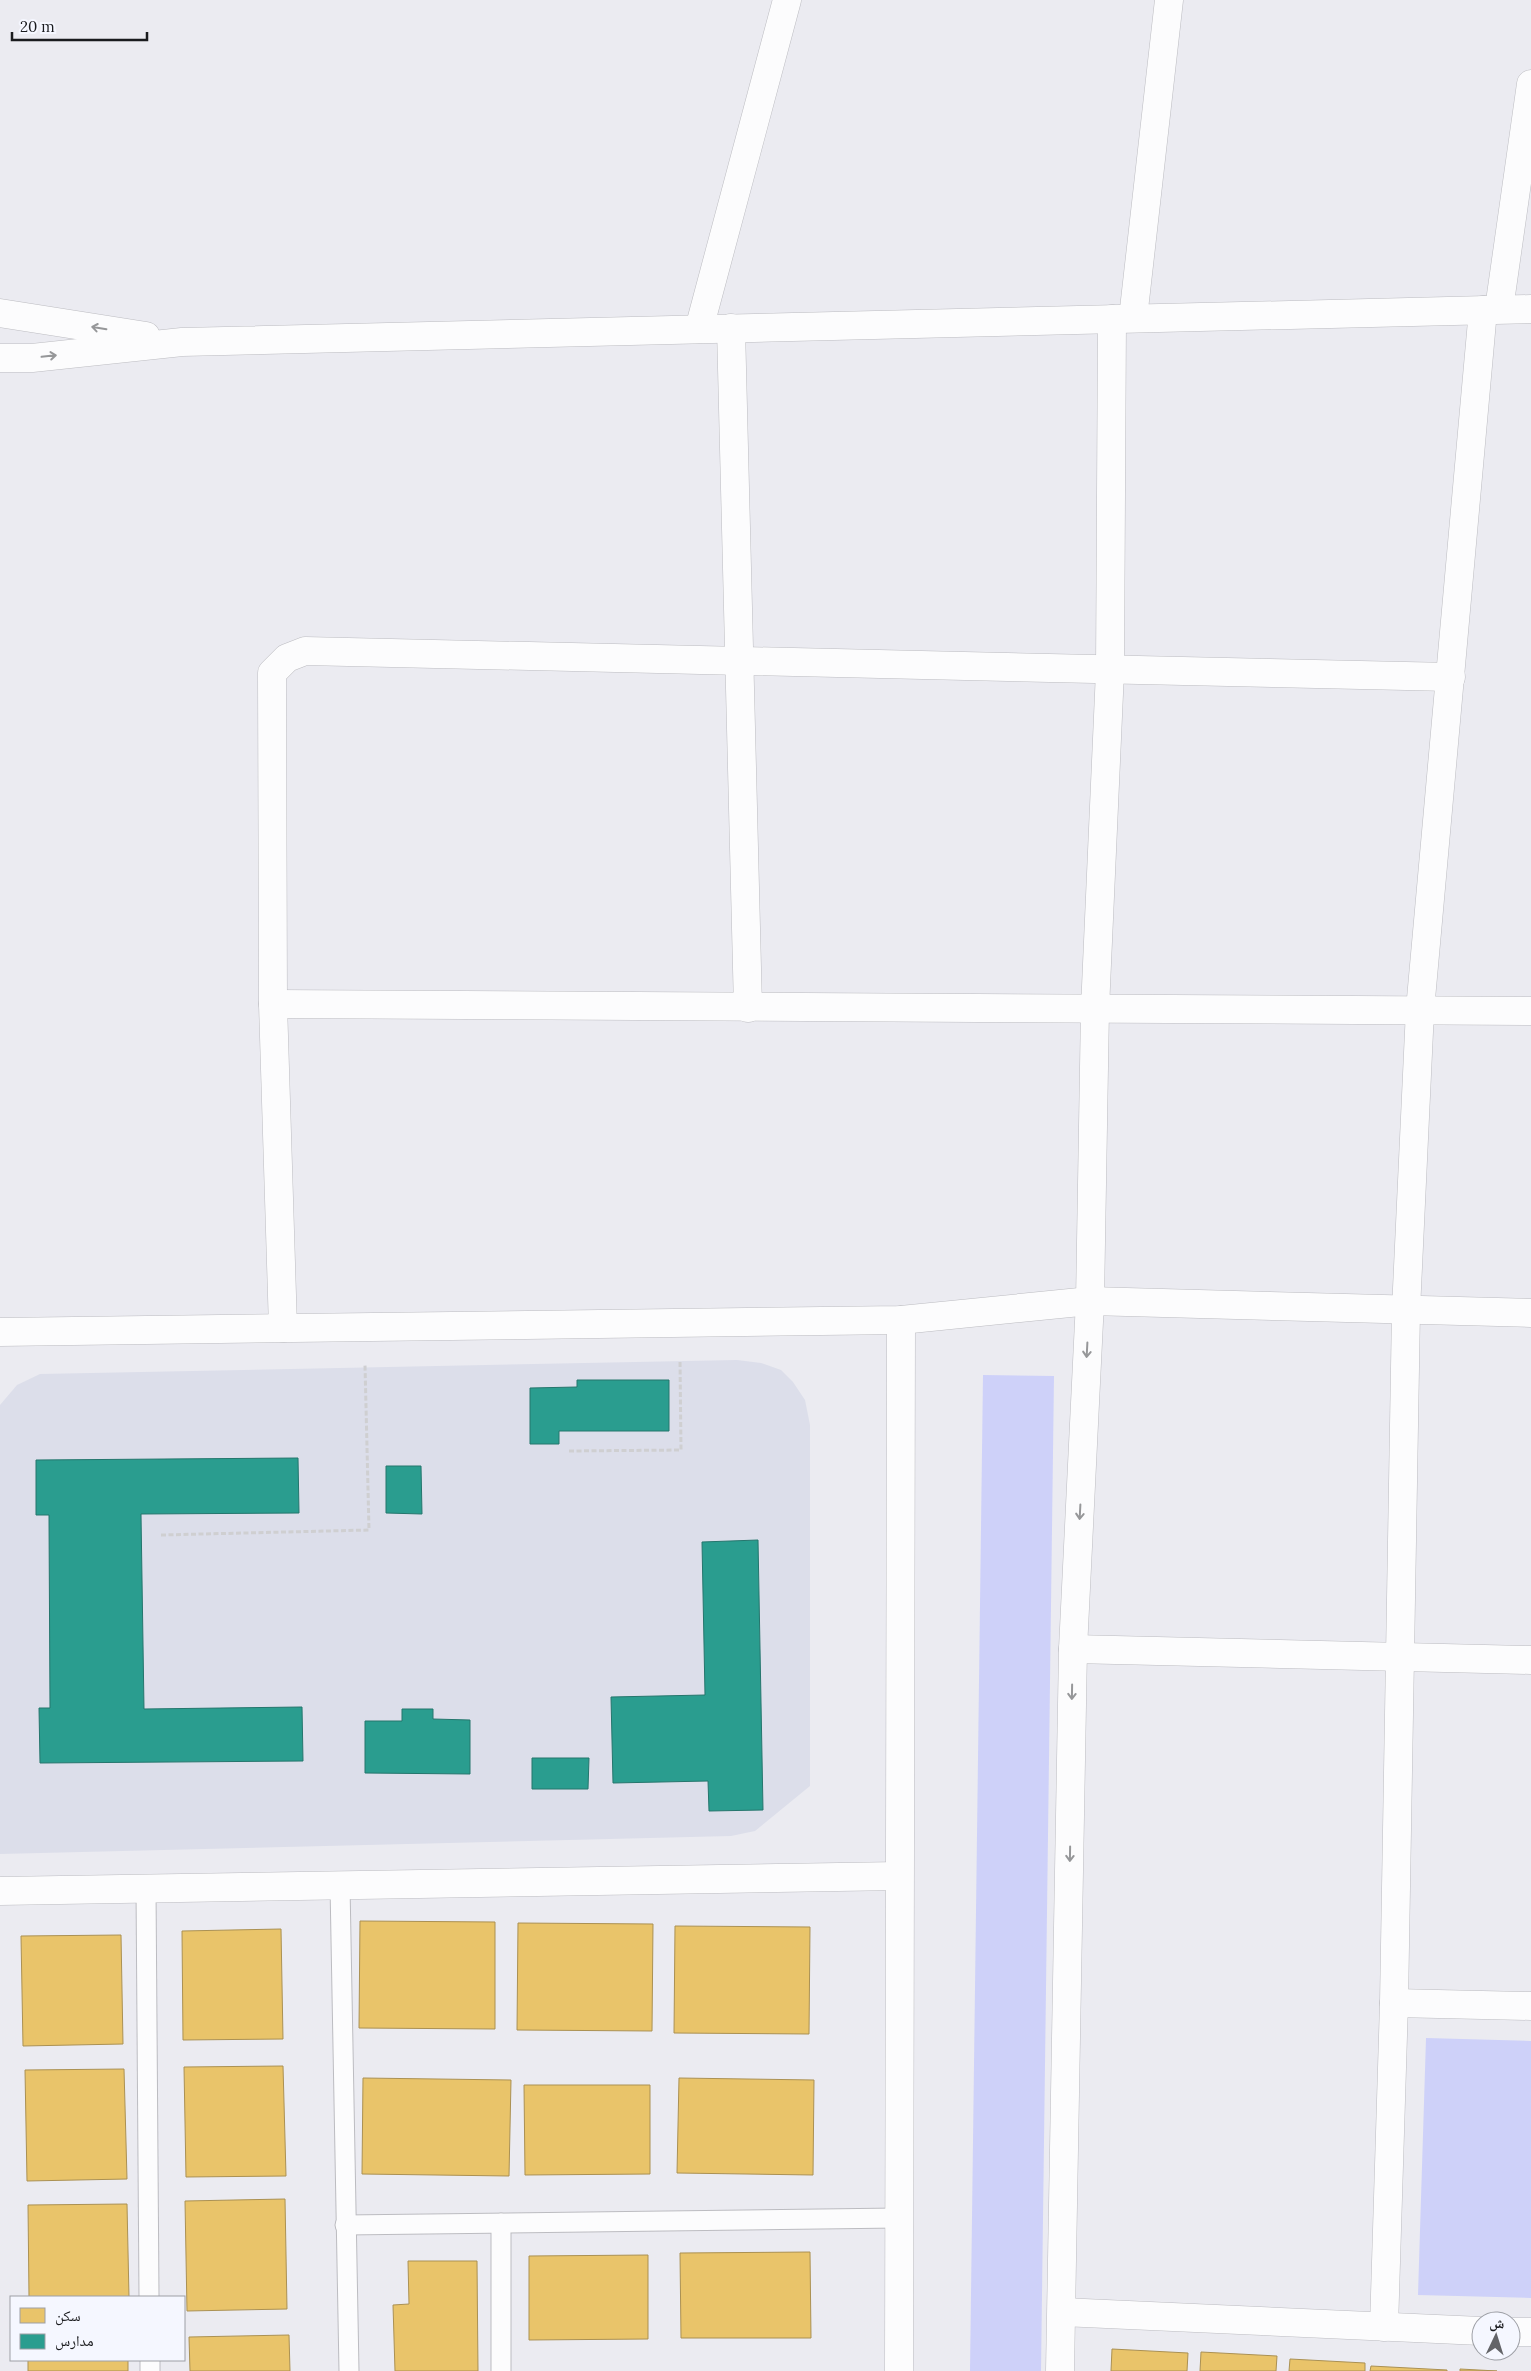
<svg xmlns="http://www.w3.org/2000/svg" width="1531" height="2371" viewBox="0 0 1531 2371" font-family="Lora,'Noto Naskh Arabic',serif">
<rect width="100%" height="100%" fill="#ebebf1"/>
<polygon fill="#dcdeea" points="737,1360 761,1363 781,1370 793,1382 805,1400 810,1425 810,1786 755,1831 731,1836 0,1854 0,1405 17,1385 40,1374"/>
<g fill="#ced1f9">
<polygon points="983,1375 1054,1376 1041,2371 970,2371"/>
<polygon points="1426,2038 1531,2041 1531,2298 1418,2295"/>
</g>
<g fill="#e9c46a" stroke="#ab9153">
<polygon points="360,1921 495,1922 495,2029 359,2028"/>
<polygon points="518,1923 653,1924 652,2031 517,2030"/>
<polygon points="675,1926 810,1927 809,2034 674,2033"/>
<polygon points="281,1929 283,2039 183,2040 182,1931"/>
<polygon points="121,1935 123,2044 23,2046 21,1936"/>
<polygon points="283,2066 286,2176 186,2177 184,2067"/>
<polygon points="124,2069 127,2179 27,2181 25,2070"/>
<polygon points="363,2078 511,2080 509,2176 362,2174"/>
<polygon points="679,2078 814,2080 813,2175 677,2173"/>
<polygon points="524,2085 650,2085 650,2174 525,2175"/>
<polygon points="285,2199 287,2309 187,2311 185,2201"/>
<polygon points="127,2204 129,2297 29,2297 28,2205"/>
<polygon points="810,2252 811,2338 681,2338 680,2253"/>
<polygon points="648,2255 648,2339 529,2340 529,2256"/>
<polygon points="408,2261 477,2261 478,2371 395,2371 393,2305 409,2304"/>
<polygon points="289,2335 290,2371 190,2371 189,2337"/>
<polygon points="1112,2349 1188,2353 1187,2371 1111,2371"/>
<polygon points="1201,2352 1277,2356 1276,2371 1200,2371"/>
<polygon points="1290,2359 1365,2363 1365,2371 1289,2371"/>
<rect x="28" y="2360" width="100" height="11"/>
<polygon points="1371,2366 1447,2370 1447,2371 1370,2371"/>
<polygon points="1460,2369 1497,2371 1460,2371"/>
</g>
<g fill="#2a9d8f" stroke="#25766d">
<polygon points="577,1380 669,1380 669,1431 559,1431 559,1444 530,1444 530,1388 577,1387"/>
<polygon points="298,1458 299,1513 141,1514 144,1709 302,1707 303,1761 40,1763 39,1708 50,1708 49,1515 36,1515 36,1460"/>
<polygon points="386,1466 421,1466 422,1514 386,1513"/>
<polygon points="758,1540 763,1810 709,1811 708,1781 613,1783 611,1697 705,1695 702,1542"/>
<polygon points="402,1709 433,1709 433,1719 470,1720 470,1774 365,1773 365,1721 402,1721"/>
<polygon points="532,1758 589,1758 588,1789 532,1789"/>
</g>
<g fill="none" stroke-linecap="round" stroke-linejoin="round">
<g stroke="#bcbcc1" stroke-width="21">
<g id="lane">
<polyline points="340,1885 349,2371"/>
<polyline points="146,1888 149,2297"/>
<polyline points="501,2223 501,2371"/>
<polyline points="345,2225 898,2218"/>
<polyline points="150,2360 150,2371"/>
</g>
</g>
<g stroke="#bcbcc1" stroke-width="29">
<g id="street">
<polyline points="1499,309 1531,84"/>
<polyline points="1133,318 1169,0"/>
<polyline points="731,328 748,1008"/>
<polyline points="699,329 787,0"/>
<polyline points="273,1004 1531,1011"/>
<polyline points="283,1328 273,1004 272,673 287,658 305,651 1451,677"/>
<polyline points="0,1332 901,1320 1090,1301 1531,1313"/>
<polyline points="1073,1649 1531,1660"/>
<polyline points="0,1891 899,1876"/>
<polyline points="1394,2003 1531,2006"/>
<polyline points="1062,2312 1481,2331"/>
<polyline points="1384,2327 1394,2003 1406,1310 1420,1010 1483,310"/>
<polyline points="1511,2332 1531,2332"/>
<polyline points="899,2371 901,1320"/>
<polyline points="1060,2371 1073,1649 1090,1301 1095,1009 1110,671 1112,319"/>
</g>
</g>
<g stroke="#bcbcc1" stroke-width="29">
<g id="primary">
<polyline points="0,313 146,336"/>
<polyline points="0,358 32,358 182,342 1531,309"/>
</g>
</g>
<g stroke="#cfcfd1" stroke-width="3" stroke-dasharray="5 2.5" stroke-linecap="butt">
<polyline points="569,1451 681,1450 680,1360"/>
<polyline points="161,1535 369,1530 365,1365"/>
</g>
<use href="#lane" stroke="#fcfcfd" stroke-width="19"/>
<use href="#street" stroke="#fcfcfd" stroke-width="28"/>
<use href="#primary" stroke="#fcfcfd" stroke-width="28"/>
</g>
<defs><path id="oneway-shaft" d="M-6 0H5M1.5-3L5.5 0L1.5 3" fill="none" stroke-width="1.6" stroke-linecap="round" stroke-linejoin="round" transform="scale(1.25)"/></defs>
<g stroke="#969799">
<use href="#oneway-shaft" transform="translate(99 328) rotate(-171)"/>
<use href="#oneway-shaft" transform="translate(49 356) rotate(-6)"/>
<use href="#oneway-shaft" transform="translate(1087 1350) rotate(93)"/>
<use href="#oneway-shaft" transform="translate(1080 1512) rotate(93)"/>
<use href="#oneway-shaft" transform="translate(1072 1692) rotate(91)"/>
<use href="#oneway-shaft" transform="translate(1070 1854) rotate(91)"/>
</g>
<rect x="10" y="2296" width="175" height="65" fill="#f5f7ff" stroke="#9d9fa5"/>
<rect x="20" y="2308" width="25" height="15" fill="#e9c46a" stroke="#9d9fa5"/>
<text x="55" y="2321" font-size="15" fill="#1a1b1e">سكن</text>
<rect x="20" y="2334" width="25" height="15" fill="#2a9d8f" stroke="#9d9fa5"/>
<text x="55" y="2346" font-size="15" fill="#1a1b1e">مدارس</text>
<g transform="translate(1496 2336) rotate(4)"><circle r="24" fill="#f5f7ff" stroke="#9d9fa5"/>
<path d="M0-4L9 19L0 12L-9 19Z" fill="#636468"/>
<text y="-8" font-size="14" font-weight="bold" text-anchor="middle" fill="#1a1b1e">ش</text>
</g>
<path d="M12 32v8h135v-8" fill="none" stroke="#1a1b1e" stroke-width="2.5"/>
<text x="20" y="32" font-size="15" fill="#1a1b1e" stroke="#f5f7ff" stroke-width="4" paint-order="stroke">20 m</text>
</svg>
